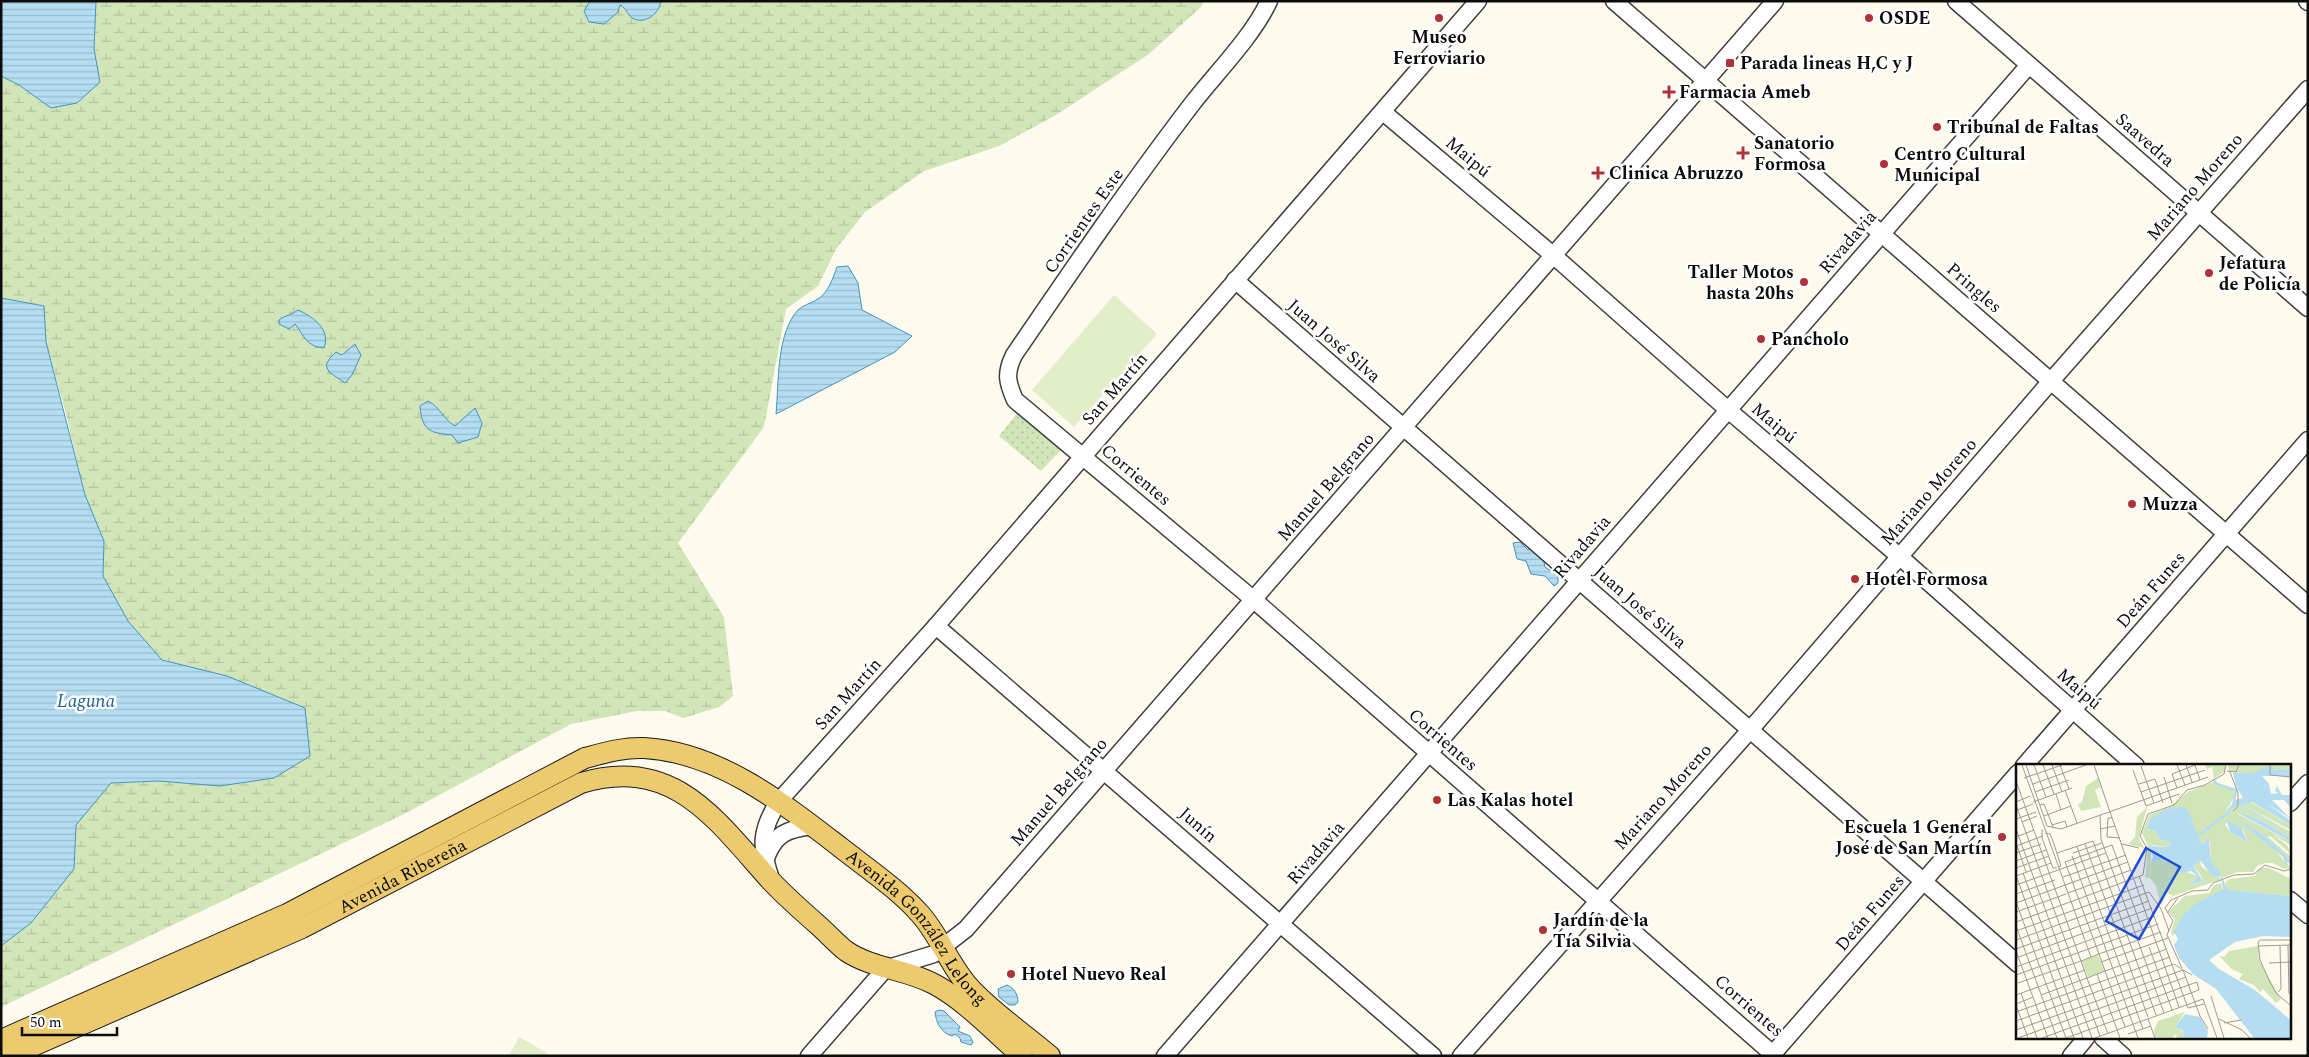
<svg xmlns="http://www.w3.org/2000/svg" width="2309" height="1057" viewBox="0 0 2309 1057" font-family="Spectral,serif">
<defs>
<pattern id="wetland-marsh" width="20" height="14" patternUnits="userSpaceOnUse" patternTransform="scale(1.25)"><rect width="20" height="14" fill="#d1e5b9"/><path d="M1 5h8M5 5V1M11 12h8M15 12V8" fill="none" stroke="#b2c39e"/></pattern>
<pattern id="park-dots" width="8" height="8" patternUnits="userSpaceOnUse" patternTransform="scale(1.25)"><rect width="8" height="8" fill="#d1e5b9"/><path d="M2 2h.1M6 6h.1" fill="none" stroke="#b2c39e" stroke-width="1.8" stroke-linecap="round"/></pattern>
<pattern id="water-rules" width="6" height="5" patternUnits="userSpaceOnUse" patternTransform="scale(1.25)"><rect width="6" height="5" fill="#b5ddf1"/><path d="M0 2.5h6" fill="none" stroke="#9abccd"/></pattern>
</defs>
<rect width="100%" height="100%" fill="#fefaed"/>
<polygon fill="url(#wetland-marsh)" points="96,1 1204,1 1201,7 1149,54 1056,115 999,146 924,171 865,212 836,249 818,286 786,309 764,427 678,543 724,617 733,696 719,707 683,718 665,711 637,711 571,724 404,814 1,1007 1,946 31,923 74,869 76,825 111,783 158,781 220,786 274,778 227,676 162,660 128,621 103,576 104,541 85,495 66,414 46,342 44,306 1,298 1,76 19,85 100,82 94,49"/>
<polygon fill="url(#park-dots)" points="1019,411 1061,450 1041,471 999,436"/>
<g fill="#e2edca">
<polygon points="1114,295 1157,334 1074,427 1032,390"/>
<polygon points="519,1037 547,1053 546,1056 509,1056"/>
</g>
<g fill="url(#water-rules)" stroke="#4294c2">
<polygon points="1,1 96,1 94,49 100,82 77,103 51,108 19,85 1,76"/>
<path d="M590,1H661C659,13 647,24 634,19C628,17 627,8 620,5L618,12L604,24L589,22L584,11Z"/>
<path d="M848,266L858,283L862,310L912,336L895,352L776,414C779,383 776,334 798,310C803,305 812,303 818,299C828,293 833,278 837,267Z"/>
<polygon points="1,298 44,306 46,342 85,495 104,541 103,576 128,621 162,660 227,676 305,708 310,756 274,778 220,786 158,781 111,783 76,825 74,869 31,923 1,946"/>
<path d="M298,310C313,317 331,329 324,348C307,347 304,336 295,324L289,329L279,324V320C285,315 292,315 298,310Z"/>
<polygon points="355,344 361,355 352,375 345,383 329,372 326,365 330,358 336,352 342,355"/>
<path d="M428,401C440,407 443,419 455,426L475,408L482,423L478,437L458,443L452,435C429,433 422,430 420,406Z"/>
<polygon points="1520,542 1528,550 1533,548 1543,557 1545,567 1558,576 1558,583 1554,586 1545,576 1531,574 1526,561 1517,559 1513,543"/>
<path d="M1007,985C1014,988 1018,994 1018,1002L1015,1005H1009L999,997L998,989Z"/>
<path d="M939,1010L944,1011L960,1027L958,1031L970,1036L973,1042L971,1045L961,1042L960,1038L955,1034L952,1036C941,1033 936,1022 935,1012Z"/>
</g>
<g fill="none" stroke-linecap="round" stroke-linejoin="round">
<g stroke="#3f3f3f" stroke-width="19">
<g id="minor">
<path d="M1269,1C1253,36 1216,73 1192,104C1130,185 1072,270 1014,355C1005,373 1007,382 1015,400L1254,600L1775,1056"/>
<polyline points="1614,1 2308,605"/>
<polyline points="1956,1 2308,308"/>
<polyline points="2307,1 2308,2"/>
<polyline points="1383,112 1554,256 1727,409 1899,556 2136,766"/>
<polyline points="1235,280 2018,964"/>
<polyline points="936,626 1433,1056"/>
<polyline points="2024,766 2308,440"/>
<polyline points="2290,803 2308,783"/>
<path d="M765,861C774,834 786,829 813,826"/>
<path d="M771,879C760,847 760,830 779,801L936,626L1478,1"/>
<polyline points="2290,900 2308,915"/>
<polyline points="2103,1038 2123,1056"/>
<polyline points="809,1056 885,969 934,954 966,929 1775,1"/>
<polyline points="1165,1056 2029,65"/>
<polyline points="1461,1056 1750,730 2051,381 2308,89"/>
<polyline points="1771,1056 2018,773"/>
<polyline points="2071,1056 2086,1038"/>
</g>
</g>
<g stroke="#1d1d1d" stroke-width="22">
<g id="major">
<path id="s1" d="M1,1040L287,914L585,758C604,753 624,747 644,748C719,752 784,804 840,847C868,869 898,889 921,915C941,938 951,969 972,990C995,1014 1024,1034 1050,1056"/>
<path id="s2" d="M10,1056L302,928L581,783C674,755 716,820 771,881C786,897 802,911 818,925C827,933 836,943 846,951C873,969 906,969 934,984C966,1001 994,1032 1022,1056"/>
</g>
</g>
<use href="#minor" stroke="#fff" stroke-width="16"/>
<use href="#major" stroke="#edca6d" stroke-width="20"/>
</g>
<g fill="#b1303a" stroke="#fff" stroke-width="2">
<circle cx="1439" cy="18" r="5"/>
<circle cx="1869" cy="18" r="5"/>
<rect x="1725" y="58" width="10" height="10" rx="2.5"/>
<path d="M1666.5 84.5h5v5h5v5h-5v5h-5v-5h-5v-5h5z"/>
<circle cx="1937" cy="127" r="5"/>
<path d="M1740.5 145.5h5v5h5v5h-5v5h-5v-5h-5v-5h5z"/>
<circle cx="1884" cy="164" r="5"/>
<path d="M1595.5 165.5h5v5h5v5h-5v5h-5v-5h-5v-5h5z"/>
<circle cx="2209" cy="273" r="5"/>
<circle cx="1804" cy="282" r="5"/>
<circle cx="1761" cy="339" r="5"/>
<circle cx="2132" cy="504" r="5"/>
<circle cx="1855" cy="579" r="5"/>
<circle cx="1437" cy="800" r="5"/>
<circle cx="2002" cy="837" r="5"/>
<circle cx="1543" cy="930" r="5"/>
<circle cx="1011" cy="974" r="5"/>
</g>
<g text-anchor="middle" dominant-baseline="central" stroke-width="5" stroke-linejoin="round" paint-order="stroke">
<g font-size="18" font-weight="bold" fill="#0c0c0c" stroke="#fff" text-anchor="start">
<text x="1879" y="18">OSDE</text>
<text x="1439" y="37" text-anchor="middle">Museo<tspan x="1439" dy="21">Ferroviario</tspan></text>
<text x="1740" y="63">Parada lineas H,C y J</text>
<text x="1679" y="92">Farmacia Ameb</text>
<text x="1947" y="127">Tribunal de Faltas</text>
<text x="1754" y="143">Sanatorio<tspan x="1754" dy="21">Formosa</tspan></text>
<text x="1894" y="154">Centro Cultural<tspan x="1894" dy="21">Municipal</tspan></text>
<text x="1609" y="173">Clinica Abruzzo</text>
<text x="2219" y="263">Jefatura<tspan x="2219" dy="21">de Policía</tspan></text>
<text x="1794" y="272" text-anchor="end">Taller Motos<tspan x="1794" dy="21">hasta 20hs</tspan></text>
<text x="1771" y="339">Pancholo</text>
<text x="2142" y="504">Muzza</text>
<text x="1865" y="579">Hotel Formosa</text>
<text x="1447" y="800">Las Kalas hotel</text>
<text x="1992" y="827" text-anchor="end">Escuela 1 General<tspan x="1992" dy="21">José de San Martín</tspan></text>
<text x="1553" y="920">Jardín de la<tspan x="1553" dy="21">Tía Silvia</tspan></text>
<text x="1021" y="974">Hotel Nuevo Real</text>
</g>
<g font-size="18" fill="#0c0c0c" stroke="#fff">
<text transform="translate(2145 140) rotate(41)">Saavedra</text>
<text transform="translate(1468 157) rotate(40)">Maipú</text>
<text transform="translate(2195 187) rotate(-49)">Mariano Moreno</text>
<text transform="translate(1084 221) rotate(-55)">Corrientes Este</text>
<text transform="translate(1848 242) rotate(-49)">Rivadavia</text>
<text transform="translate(1974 288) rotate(41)">Pringles</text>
<text transform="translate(1334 341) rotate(41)">Juan José Silva</text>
<text transform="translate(1115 389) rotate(-49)">San Martín</text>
<text transform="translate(1774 423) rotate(40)">Maipú</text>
<text transform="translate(1136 475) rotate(40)">Corrientes</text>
<text transform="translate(1326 487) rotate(-49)">Manuel Belgrano</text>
<text transform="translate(1929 492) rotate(-49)">Mariano Moreno</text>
<text transform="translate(1582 547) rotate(-49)">Rivadavia</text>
<text transform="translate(2151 590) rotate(-49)">Deán Funes</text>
<text transform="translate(1640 607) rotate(41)">Juan José Silva</text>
<text transform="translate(2079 689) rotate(41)">Maipú</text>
<text transform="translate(848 694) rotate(-48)">San Martín</text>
<text transform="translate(1443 740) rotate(41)">Corrientes</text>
<text transform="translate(1059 792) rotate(-49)">Manuel Belgrano</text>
<text transform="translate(1663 797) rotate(-48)">Mariano Moreno</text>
<text transform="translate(1198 825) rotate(41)">Junín</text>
<text transform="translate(1316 853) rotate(-49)">Rivadavia</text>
<text stroke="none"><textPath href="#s2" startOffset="432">Avenida Ribereña</textPath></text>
<text transform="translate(1870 913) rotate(-49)">Deán Funes</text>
<text stroke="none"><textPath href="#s1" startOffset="1044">Avenida González Lelong</textPath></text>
<text transform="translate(1749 1006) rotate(41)">Corrientes</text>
</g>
<g font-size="19" font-style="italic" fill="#206593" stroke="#fff">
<text x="86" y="701">Laguna</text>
</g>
</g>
<g transform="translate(2016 764)">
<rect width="275" height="275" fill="#fefaed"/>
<path d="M189,1H209V7L198,15L196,3L191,5ZM82,14L85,23L79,26L85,43L65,47L62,40L66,38L70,22ZM131,43L123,74L128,84L112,80L119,73L121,53Z" fill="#d1e5b9"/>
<path d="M212,1H275V5L225,10L213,7ZM198,18L221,28L209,49L223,41L275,68V74L242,55L220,49L275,78V81L257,71L271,81L275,90L254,72L252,73L275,93V97L248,71L220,55L258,85L275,104L268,105L257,99H249L241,102L237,108H221L207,114L195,97L194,78L190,74V80L184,77L171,51L155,44L133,56L131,65L140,67L144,76L155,78L152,83L135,81V99L142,96L159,97L162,101L160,104L182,112L174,120L184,119L187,118L184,110L177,101L183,96L186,103L206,115L157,132L151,129L145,142L140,122L135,115L129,113L132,82L126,69L133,51L154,43L172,28ZM213,57L227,66L232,78L214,68L209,60ZM233,37L275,61V66L225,40ZM251,103L275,115V132L210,126L209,119L213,115L239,112L243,105ZM205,119L207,128L173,145L157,172L155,168L159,155L152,148L169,132L193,129L198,121ZM242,182L243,196L265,235L260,239L247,225L244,228L238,221L223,215L227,210L217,206L203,192L208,193L213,187ZM169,248L159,263L167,268L168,274H161L160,270L156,274L139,273L138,266L142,257Z" fill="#d1e5b9" fill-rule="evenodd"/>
<path d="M82,191L88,207L72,213L66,197Z" fill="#d1e5b9"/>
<path d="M255,2L259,6L275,5V12H246L253,20L255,30L262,29L259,27L261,22L266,31H275V44L268,36H256L275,55L249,38L275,57V61L236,38L225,40L275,68L223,41L209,49L219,36L227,34L220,22L217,9H235ZM165,43L171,44L184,77L189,80L190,74L193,76L195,97L205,110L211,126L275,132V173L247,172L219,178L193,196L203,205L239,226L271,253L275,257V274H238L200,225L177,210L163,194L158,181L162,175L158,168L166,152L179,140L207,125L205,113L196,112L185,97L177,101L187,118L174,120L182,112L175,107L166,109L160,104L159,97L142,96L135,99L137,92L134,82L152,83L155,78L144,76L140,67L131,65L133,56L150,45ZM220,48L242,55L275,74V78ZM219,54L248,71L275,97V101L272,98L270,101L267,93ZM210,55L225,64L232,78L214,68ZM169,250L184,253L192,267L191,274H168L167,267L159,263Z" fill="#b5ddf1"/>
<path fill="none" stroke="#b5ddf1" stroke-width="2.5" d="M197,15L201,20L220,26L217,42M182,72L214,47M161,172L230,165L275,167"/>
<path fill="none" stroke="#9d9b93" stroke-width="1" d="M6,1L75,193M10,1L31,62L45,65L192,13M18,1L30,33M27,1L38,30M36,1L46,28M44,1L53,25M78,1L94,48M161,1L169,21M170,1L176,18M179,1L184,16M254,1V11L275,13M125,2L138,39M117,6L130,42L163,30M211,7L220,8L223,1M214,8L222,29V42L217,47M148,13L156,39M8,14L46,1M0,17L65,197L2,219M17,20L70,1M123,20L139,15L147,39M161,24L156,10L179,1M49,26L61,59M19,28L53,16M125,28L189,6M40,30L45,46M0,38L14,32M17,38L56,24M0,41L84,272M24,41L28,40L37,63M1,46L17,40M94,48L163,243M84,51L85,75L148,249M28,52L55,42M96,54H92L91,73L104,74M0,55L20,48M6,58L21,52M36,61L49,57L51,63M0,65L76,274M26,65V74L37,104H41M84,65L99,62M29,69L34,70L37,77L45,102L42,103M0,73L18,66M69,80L132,253M106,80L123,84M0,82L27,72M1,82L10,108M61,83L127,265M0,89L25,80M41,89L77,77L140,251M57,89L86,79M56,92L122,274M0,97L30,86M0,104L33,92M7,109L67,274M0,111L58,274M0,112L35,99M123,112L172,244L188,240M47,113L110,91M0,121L90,89M52,129L115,106M0,130L39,116M0,138L50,274M0,139L112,98M0,148L50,130M151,149L162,134M0,158L127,111L131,84L124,72L132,50L158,41L171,26L189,21L208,10L210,1M0,162L41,274M126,165L96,81L49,98L83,190L145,168M0,167L128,121M0,176L133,128L145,145L153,167M275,176H244L242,178L244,196L253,216L260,229L275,242M272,181L273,230M242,182L275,181M133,183L156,246M0,185L133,137M0,187L32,274M83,190L89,207L71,214L65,197ZM0,194L136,144M85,198L152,174M253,199L275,198M0,203L139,152M166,204L151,171L157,157L149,144L155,136L176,127L192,126L197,119L218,111L238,110L249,101L268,107L275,105M81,210L104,274M0,211L142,160M262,228L265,225L264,182M5,229L21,274M0,231L69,206M25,231L71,214L92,270M195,232L208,274M0,240L17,233M0,241L12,274M0,248L154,193M132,255L139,274M203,255L226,266L234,274M0,257L158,200L167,206L184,252L192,265M208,259L225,256M109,263L89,207L151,185M0,266L167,206L176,211M112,270L135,262M2,274L170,213M26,274L181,218L183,226L50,274M79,274L187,235L201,274"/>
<path fill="#1d4ed8" fill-opacity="0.15" stroke="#1d4ed8" stroke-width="2.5" d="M130,84L164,103L123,175L90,157Z"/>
<rect width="275" height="275" fill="none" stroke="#0c0c0c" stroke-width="2.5"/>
</g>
<rect width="2309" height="1057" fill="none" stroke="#0c0c0c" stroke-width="5"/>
<path d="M22 1027v8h95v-8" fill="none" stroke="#0c0c0c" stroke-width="2.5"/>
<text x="30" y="1027" font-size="15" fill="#0c0c0c" stroke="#ffffff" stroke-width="4" paint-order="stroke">50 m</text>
</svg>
